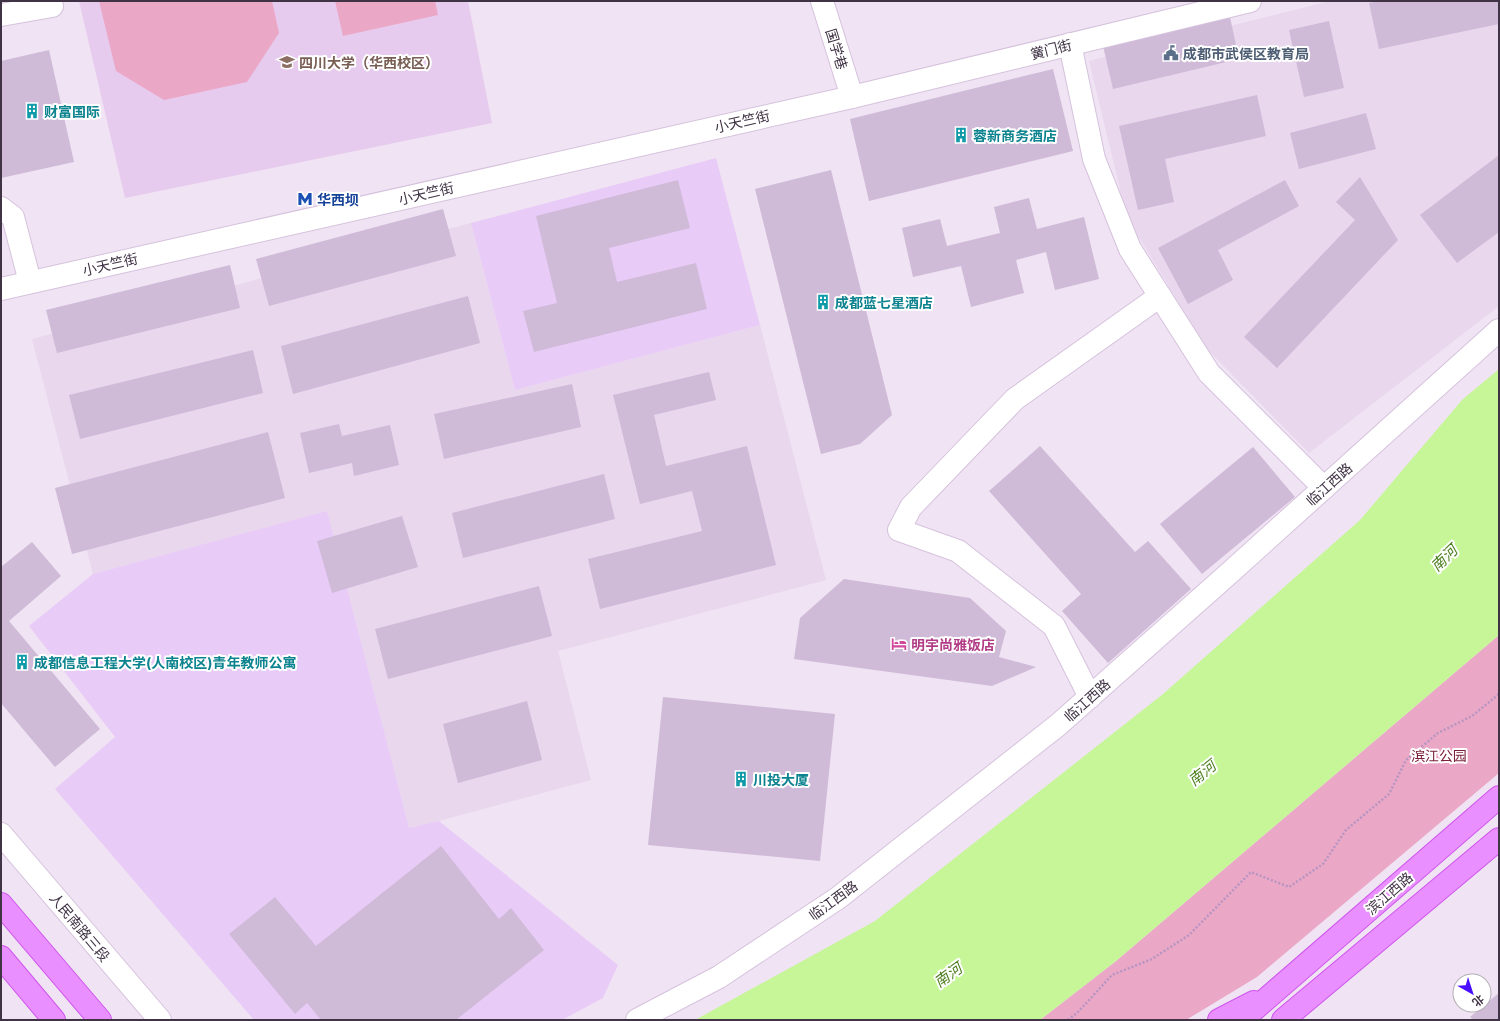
<svg xmlns="http://www.w3.org/2000/svg" width="1500" height="1021" viewBox="0 0 1500 1021" font-family="Inter,'Noto Sans SC',sans-serif">
<rect width="100%" height="100%" fill="#f0e3f3"/>
<g fill="#e9d7ee">
<polygon points="1330,1 1499,1 1499,306 1309,453 1207,349 1127,218 1089,61"/>
<polygon points="471,223 515,390 760,325 826,580 558,651 591,780 409,829 327,512 93,574 32,339"/>
</g>
<g fill="#e9cbf8">
<polygon points="716,158 760,325 515,390 471,223"/>
<polygon points="327,511 409,828 439,821 618,965 603,998 562,1020 254,1020 55,789 115,737 29,626 93,574"/>
</g>
<polygon fill="#e7cbee" points="79,1 468,1 492,123 125,198"/>
<g fill="#eba7c6">
<polygon points="99,1 272,1 279,33 247,82 164,100 116,71"/>
<polygon points="335,1 435,1 438,15 343,36"/>
<polygon points="1499,635 1499,773 1257,977 1186,1020 1040,1020 1116,961"/>
</g>
<polygon fill="#c7f699" points="1499,369 1499,635 1116,961 1040,1020 695,1020 875,921 1163,694 1360,520 1462,400"/>
<g fill="#cfbad8">
<polygon points="1379,1 1499,1 1499,24 1379,49 1369,3"/>
<polygon points="1230,17 1239,59 1113,89 1103,46"/>
<polygon points="1329,21 1344,88 1304,97 1289,30"/>
<polygon points="49,50 74,162 1,178 1,61"/>
<polygon points="1053,69 1073,151 869,201 850,119"/>
<polygon points="1257,95 1266,136 1165,159 1174,202 1138,210 1119,126"/>
<polygon points="1366,113 1376,149 1299,169 1290,133"/>
<polygon points="1499,155 1499,232 1457,263 1420,215"/>
<polygon points="831,170 892,415 860,444 821,454 755,189"/>
<polygon points="1360,177 1398,240 1277,368 1244,337 1355,220 1336,202"/>
<polygon points="678,180 690,228 609,248 617,282 696,263 707,309 534,352 523,311 557,303 536,216"/>
<polygon points="1285,180 1299,206 1218,250 1233,280 1188,304 1158,248"/>
<polygon points="1029,198 1037,229 1084,217 1099,279 1055,290 1046,252 1016,260 1024,293 971,307 961,266 913,277 902,228 940,219 947,246 1000,233 994,207"/>
<polygon points="443,209 456,256 269,306 256,259"/>
<polygon points="230,265 240,308 57,353 46,310"/>
<polygon points="468,296 480,343 293,394 281,346"/>
<polygon points="253,350 263,393 80,439 69,395"/>
<polygon points="709,372 716,400 654,415 666,466 747,446 776,565 600,609 588,559 702,531 692,491 640,504 613,395"/>
<polygon points="572,384 581,427 444,459 434,414"/>
<polygon points="339,424 342,436 390,425 399,465 354,476 352,463 309,473 300,433"/>
<polygon points="268,432 285,498 72,554 55,488"/>
<polygon points="1040,446 1135,552 1148,541 1191,589 1108,663 1062,611 1081,594 989,491"/>
<polygon points="1253,447 1295,497 1202,574 1160,524"/>
<polygon points="604,474 615,519 463,558 452,513"/>
<polygon points="402,516 418,567 332,593 317,541"/>
<polygon points="32,542 61,576 9,621 100,729 55,767 1,703 1,567"/>
<polygon points="844,579 970,598 1006,631 999,657 1036,667 992,686 794,659 800,618"/>
<polygon points="539,586 552,636 388,679 375,629"/>
<polygon points="663,697 835,714 820,861 648,845"/>
<polygon points="527,701 542,760 458,783 443,724"/>
<polygon points="441,846 499,919 511,908 544,950 456,1020 321,1020 307,1003 295,1014 229,934 275,897 316,946"/>
<polygon points="1499,993 1499,1020 1473,1020 1470,1017"/>
</g>
<g fill="none" stroke-linecap="round" stroke-linejoin="round">
<g stroke="#d6c2dd" stroke-width="24">
<g id="minor">
<polyline points="822,1 852,97"/>
<polyline points="1,15 52,6"/>
<polyline points="1070,44 1094,159 1130,249 1209,373 1324,488"/>
<polyline points="1,208 13,217 30,282"/>
<polyline points="1,289 852,97 1250,1"/>
<polyline points="1090,697 1054,626 958,551 899,530 911,507 1015,399 1160,296"/>
<polyline points="1,834 160,1020"/>
<polyline points="637,1020 719,977 838,898 1058,725 1225,577 1499,330"/>
</g>
</g>
<g stroke="#ce56ed" stroke-width="24">
<g id="major">
<polyline points="1,904 100,1020"/>
<polyline points="1,957 54,1020"/>
<polyline points="1219,1020 1254,1002"/>
<polyline points="1242,1020 1499,797"/>
<polyline points="1283,1020 1499,839"/>
</g>
</g>
<polyline stroke="#b695c2" stroke-width="2.5" stroke-dasharray="2 2" stroke-linecap="butt" points="1068,1020 1079,1011 1112,975 1152,959 1189,935 1251,872 1289,887 1323,864 1346,830 1389,794 1406,760 1438,733 1472,716 1499,694"/>
<use href="#minor" stroke="#fff" stroke-width="22"/>
<use href="#major" stroke="#ea8fff" stroke-width="22"/>
</g>
<defs>
<g id="civic-bare" transform="scale(1.2)"><path d="M-.6-6.5H3V-4.5H.6V-3L4-1V1h2V6H-6V1h2V-1L-.6-3ZM-1.2 2.5V6h2.4V2.5Z" fill="#5c6f8a" stroke="#fff" stroke-width="2.5" paint-order="stroke"/></g>
<g id="university-bare" transform="scale(1.2)"><path d="M0-5L7-2L0 1L-7-2ZM-4 1L0 2.5L4 1V4Q0 6-4 4Z" fill="#8d6e63" stroke="#fff" stroke-width="2.5" paint-order="stroke"/></g>
<g id="building-bare" transform="scale(1.2)"><path d="M-4-6H4V6H1V3H-1V6H-4ZM-2.5-4.3h1.7v1.8h-1.7ZM.8-4.3h1.7v1.8H.8ZM-2.5-1h1.7V.8h-1.7ZM.8-1h1.7V.8H.8Z" fill="#0f9aa8" stroke="#fff" stroke-width="2.5" paint-order="stroke"/></g>
<g id="metro-bare" transform="scale(1.2)"><path d="M-5.5 5V-5H-3L0 0L3-5H5.5V5H3V-.5L0 4L-3-.5V5Z" fill="#1a4fb4" stroke="#fff" stroke-width="2.5" paint-order="stroke"/></g>
<g id="hotel-bare" transform="scale(1.2)"><path d="M-6-4.5h1.5V1H6V5H4.5V3h-9V5H-6ZM-4 0a1.8 1.8 0 1 1 3.6 0ZM.5 0V-2.5h3Q6-2.5 6 0Z" fill="#d1479c" stroke="#fff" stroke-width="2.5" paint-order="stroke"/></g>
</defs>
<g fill-rule="evenodd">
<use href="#civic-bare" x="1171" y="53"/>
<use href="#university-bare" x="287" y="62"/>
<use href="#building-bare" x="32" y="111"/>
<use href="#building-bare" x="961" y="135"/>
<use href="#metro-bare" x="305" y="199"/>
<use href="#building-bare" x="823" y="302"/>
<use href="#hotel-bare" x="899" y="644"/>
<use href="#building-bare" x="22" y="662"/>
<use href="#building-bare" x="741" y="779"/>
</g>
<g text-anchor="middle" dominant-baseline="central" stroke-width="4" stroke-linejoin="round" paint-order="stroke">
<g font-size="14" fill="#403345" stroke="#fff">
<text transform="translate(837 49) rotate(73)">国学巷</text>
<text transform="translate(1051 49) rotate(-14)">黉门街</text>
<text transform="translate(742 121) rotate(-13)">小天竺街</text>
<text transform="translate(426 193) rotate(-13)">小天竺街</text>
<text transform="translate(110 264) rotate(-13)">小天竺街</text>
<text transform="translate(1329 484) rotate(-42)">临江西路</text>
<text transform="translate(1087 700) rotate(-42)">临江西路</text>
<text transform="translate(1389 893) rotate(-41)">滨江西路</text>
<text transform="translate(833 900) rotate(-36)">临江西路</text>
<text transform="translate(80 927) rotate(50)">人民南路三段</text>
</g>
<g font-size="14" font-weight="bold" fill="#4e5e75" stroke="#fff" text-anchor="start">
<text x="1183" y="53">成都市武侯区教育局</text>
</g>
<g font-size="14" font-weight="bold" fill="#785e54" stroke="#fff" text-anchor="start">
<text x="299" y="62">四川大学（华西校区）</text>
</g>
<g font-size="14" font-weight="bold" fill="#0d838f" stroke="#fff" text-anchor="start">
<text x="44" y="111">财富国际</text>
<text x="973" y="135">蓉新商务酒店</text>
<text x="835" y="302">成都蓝七星酒店</text>
<text x="34" y="662">成都信息工程大学(人南校区)青年教师公寓</text>
<text x="753" y="779">川投大厦</text>
</g>
<g font-size="14" font-weight="bold" fill="#164399" stroke="#fff" text-anchor="start">
<text x="317" y="199">华西坝</text>
</g>
<g font-size="14" font-weight="bold" fill="#b23c85" stroke="#fff" text-anchor="start">
<text x="911" y="644">明宇尚雅饭店</text>
</g>
<g font-size="14" fill="#7b223b" stroke="#fff">
<text x="1439" y="755">滨江公园</text>
</g>
<g font-size="15" font-style="italic" fill="#4c7e1d" stroke="#fff">
<text transform="translate(1444 558) rotate(-44)">南河</text>
<text transform="translate(1202 773) rotate(-39)">南河</text>
<text transform="translate(948 975) rotate(-36)">南河</text>
</g>
</g>
<rect width="1500" height="1021" fill="none" stroke="#403345" stroke-width="4"/>
<g transform="translate(1472 993) rotate(141)"><circle r="19" fill="#ffffff" stroke="#b3adb5"/>
<path d="M0-3L7 15L0 10L-7 15Z" fill="#490dff"/>
<text y="-6" font-size="11" font-weight="bold" text-anchor="middle" fill="#403345">北</text>
</g>
</svg>
